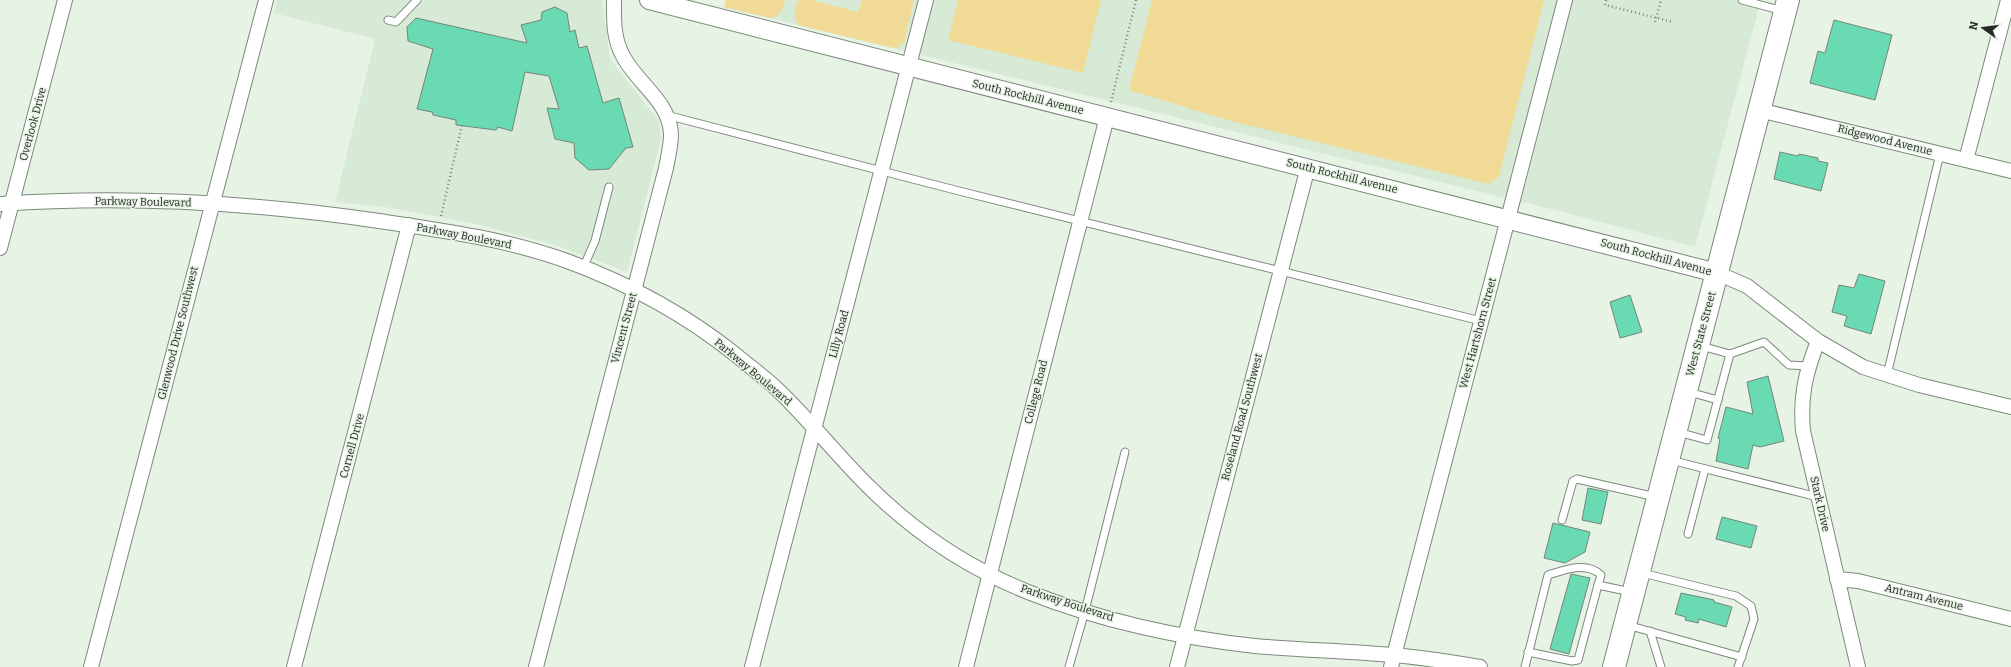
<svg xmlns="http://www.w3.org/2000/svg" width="2011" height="667" viewBox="0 0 2011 667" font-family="Bitter,serif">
<rect width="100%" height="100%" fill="#e7f4e5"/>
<g fill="#d7ead5">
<polygon points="277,0 602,0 610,59 659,121 661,139 627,272 558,246 471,223 385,207 335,202 375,39 274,13"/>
<polygon points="726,0 1761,0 1695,247 1555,210 724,7"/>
</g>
<g fill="#f1d996">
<path d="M726,0H785C782,10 781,16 770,18L724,7Z"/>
<path d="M799,0H811L858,12L862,0H914L904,42L899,47L893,48L798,25C794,17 793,8 799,0Z"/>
<polygon points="958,0 1101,0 1083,73 948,40"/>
<polygon points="1152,0 1544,0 1499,176 1489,184 1231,121 1129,90"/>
</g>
<g fill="#6adab3" stroke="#73857d">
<polygon points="555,7 567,13 570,32 575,30 579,48 587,46 603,103 619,98 633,147 626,148 609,169 589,170 575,158 574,143 555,139 547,108 559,109 549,76 525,72 512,131 498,127 496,130 456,125 456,120 433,115 432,112 417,109 433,49 408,41 407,27 416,18 527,43 521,25 541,20 542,12"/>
<polygon points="1834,20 1892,35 1875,100 1810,83 1818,51 1825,53"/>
<polygon points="1780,152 1798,156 1799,154 1818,158 1818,161 1828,163 1821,191 1774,179"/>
<polygon points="1859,274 1885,281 1871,334 1844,326 1847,316 1832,312 1839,285 1854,288"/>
<polygon points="1630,295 1642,332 1620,338 1610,302"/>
<polygon points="1768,376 1784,441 1760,447 1753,445 1748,469 1716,461 1720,439 1718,438 1726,407 1753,414 1747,382"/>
<polygon points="1588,488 1608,492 1601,524 1582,520"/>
<polygon points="1722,517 1757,526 1751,548 1716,539"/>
<polygon points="1553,523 1590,532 1585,552 1565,563 1544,558"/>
<polygon points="1571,574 1590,578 1569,654 1550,649"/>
<polygon points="1681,593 1714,600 1714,602 1732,607 1726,627 1699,619 1698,623 1685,620 1686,617 1675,614"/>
</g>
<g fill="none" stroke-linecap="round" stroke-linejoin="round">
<g stroke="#7d897c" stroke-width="9">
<g id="service">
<polyline points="1742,0 1783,11"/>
<polyline points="388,20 396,22 417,0"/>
<polyline points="666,115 959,191 1481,321"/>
<polyline points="583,268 595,241 609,187"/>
<polyline points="1701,346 1730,354"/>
<polyline points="1887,375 1940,154"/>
<polyline points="1689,392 1718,400"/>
<polyline points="1678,432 1707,440 1730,354 1764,342 1789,365 1808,366"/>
<polyline points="1670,460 1818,497"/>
<polyline points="1562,520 1573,481 1577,479 1656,497"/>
<polyline points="1688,534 1705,469"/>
<polyline points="1642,573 1736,596 1751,606 1754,619 1738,667"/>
<polyline points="1627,625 1742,657"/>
<polyline points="1650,631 1661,667"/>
<polyline points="1528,652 1572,661 1578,660 1598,585"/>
<polyline points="1069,667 1085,611 1125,452"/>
<path d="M1525,667L1548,575C1565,570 1586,561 1601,575L1598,585L1631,592"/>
</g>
</g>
<g stroke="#7d897c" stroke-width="16">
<g id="minor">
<polyline points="1759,110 2011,171"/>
<polyline points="1966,160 2008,0"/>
<path d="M0,204C129,195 259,203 386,222C447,231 509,240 567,261C627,283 686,315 736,355C750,367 766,378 779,391C810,421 837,455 867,485C913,531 968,568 1028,592C1098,620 1180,638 1255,646C1300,650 1346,651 1392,655C1421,657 1450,662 1480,667"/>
<polyline points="0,248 65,0"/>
<polyline points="1717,273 1747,286 1818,341 1863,367 1919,385 2011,407"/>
<path d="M1818,341C1805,374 1800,397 1803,431L1858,667"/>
<polyline points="1837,579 1858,581 2011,619"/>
<polyline points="91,667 266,0"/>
<polyline points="294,667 409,225"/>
<path d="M536,667L666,168C668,157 671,146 671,134C670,101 635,82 622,54C613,37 614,18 614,0"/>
<polyline points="752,667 926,0"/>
<polyline points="966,667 1107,117"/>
<polyline points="1177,667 1308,167"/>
<polyline points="1391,667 1565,0"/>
</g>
</g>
<g stroke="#7d897c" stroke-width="20">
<polyline id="tertiary" points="649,0 1717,273"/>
</g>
<g stroke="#7d897c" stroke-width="24">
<polyline id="trunk" points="1614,667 1788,0"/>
</g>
<g stroke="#7d857b" stroke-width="2.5" stroke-dasharray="1 3" stroke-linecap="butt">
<polyline points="1606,0 1605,5 1673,22"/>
<polyline points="1655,22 1661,0"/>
<polyline points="1111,102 1136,0"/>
<polyline points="441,216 462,125"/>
</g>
<use href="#service" stroke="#fff" stroke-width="7"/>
<use href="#minor" stroke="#fff" stroke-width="14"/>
<use href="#tertiary" stroke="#fff" stroke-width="18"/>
<use href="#trunk" stroke="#fff" stroke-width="22"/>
</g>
<g text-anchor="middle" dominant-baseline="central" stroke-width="3" stroke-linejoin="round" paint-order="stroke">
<g font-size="11" fill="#252a24" stroke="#e7f4e5">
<text transform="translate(1028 97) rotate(14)">South Rockhill Avenue</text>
<text transform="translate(33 124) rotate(-75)">Overlook Drive</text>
<text transform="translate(1885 140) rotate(14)">Ridgewood Avenue</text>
<text transform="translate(1342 176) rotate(14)">South Rockhill Avenue</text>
<text transform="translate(143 202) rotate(1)">Parkway Boulevard</text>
<text transform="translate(464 236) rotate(11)">Parkway Boulevard</text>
<text transform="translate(1656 257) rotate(15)">South Rockhill Avenue</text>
<text transform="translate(624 328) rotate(-75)">Vincent Street</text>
<text transform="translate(178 333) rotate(-76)">Glenwood Drive Southwest</text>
<text transform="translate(1478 333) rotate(-75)">West Hartshorn Street</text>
<text transform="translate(839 334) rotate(-75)">Lilly Road</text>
<text transform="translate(1701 334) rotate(-75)">West State Street</text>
<text transform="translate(753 372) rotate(40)">Parkway Boulevard</text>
<text transform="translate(1036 392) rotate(-76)">College Road</text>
<text transform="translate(1242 417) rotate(-75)">Roseland Road Southwest</text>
<text transform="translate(352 446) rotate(-75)">Cornell Drive</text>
<text transform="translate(1820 504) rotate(77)">Stark Drive</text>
<text transform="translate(1924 597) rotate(14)">Antram Avenue</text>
<text transform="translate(1067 603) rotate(18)">Parkway Boulevard</text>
</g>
</g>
<g transform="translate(1983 28) rotate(284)" stroke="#e7f4e5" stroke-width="3" paint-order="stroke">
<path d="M0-3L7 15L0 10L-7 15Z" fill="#252a24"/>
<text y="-6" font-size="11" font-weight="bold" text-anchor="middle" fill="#252a24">N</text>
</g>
</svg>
